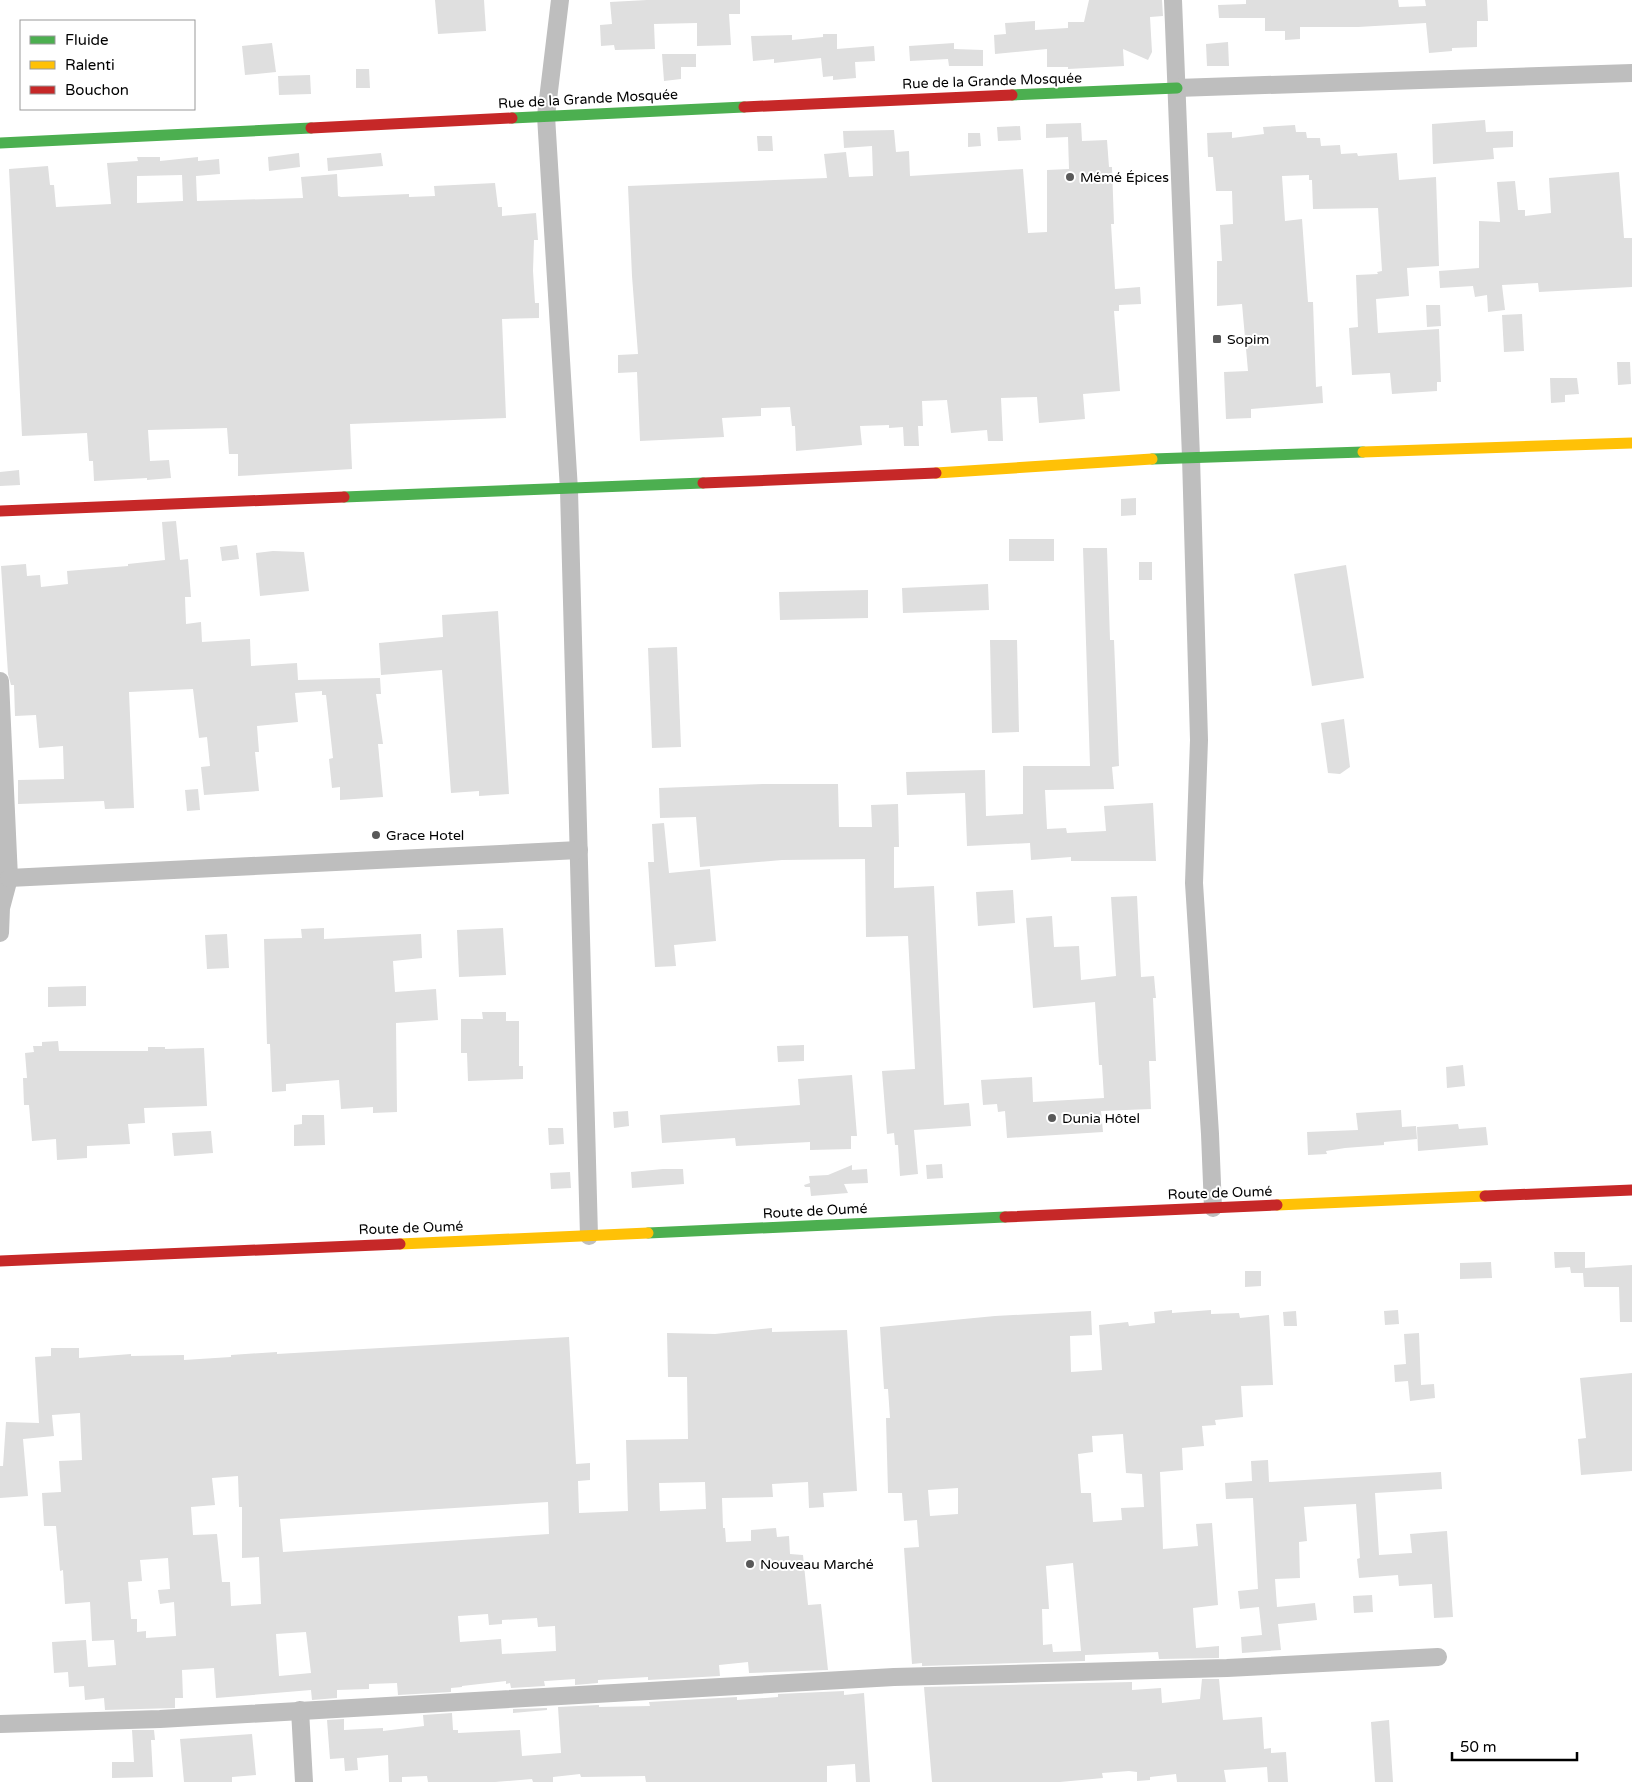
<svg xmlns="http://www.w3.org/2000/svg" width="1632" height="1782" viewBox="0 0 1632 1782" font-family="'Varela Round',sans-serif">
<rect width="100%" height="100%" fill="#fff"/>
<g fill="#dfdfdf" fill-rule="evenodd">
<polygon points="435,0 484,0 486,31 438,34"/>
<polygon points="647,0 740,0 740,14 729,14 731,45 697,46 697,23 654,24 655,49 615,50 614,45 601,46 600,25 612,24 610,2"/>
<polygon points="1089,0 1162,0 1163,16 1150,17 1152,52 1148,60 1123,49 1124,66 1068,69 1068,67 1047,67 1047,49 995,54 994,35 1006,34 1005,23 1035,21 1035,30 1068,28 1068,22 1084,22"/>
<polygon points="1246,0 1398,0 1399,7 1426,6 1425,0 1487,0 1488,21 1477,21 1477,47 1452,48 1452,51 1429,53 1426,23 1358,27 1300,27 1300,39 1285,40 1285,31 1265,31 1265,18 1219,18 1218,5 1246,4"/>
<polygon points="823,34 837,34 837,49 874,46 875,61 855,62 856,78 833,80 833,76 823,77 821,58 774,63 774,59 753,61 751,36 792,35 792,40 823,37"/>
<polygon points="1228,42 1229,66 1207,66 1206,44"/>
<polygon points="272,43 276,72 245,75 242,46"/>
<polygon points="954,43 954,49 983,50 983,66 949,66 948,59 910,61 909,46"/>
<polygon points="662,54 696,54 696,67 681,67 681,79 664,81"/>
<polygon points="356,69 369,69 370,88 356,88"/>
<polygon points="310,75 311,94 279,95 278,76"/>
<polygon points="1485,120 1486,132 1513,131 1513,147 1493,148 1494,159 1433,164 1432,124"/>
<polygon points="1081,123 1082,141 1107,140 1109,167 1112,167 1114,224 1111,224 1115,289 1140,287 1141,304 1119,305 1119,311 1114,311 1120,391 1083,394 1085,419 1039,423 1037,397 1001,398 1003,441 988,441 987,430 951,433 947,400 922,401 923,426 918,426 919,446 904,446 903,427 889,428 889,425 860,426 862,445 796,451 795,426 792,426 790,407 761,408 761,416 722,418 724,437 640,441 637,372 618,373 618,355 638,354 632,276 628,186 827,178 824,154 846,152 849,177 873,176 872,146 844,148 843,131 894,130 896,152 909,151 910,176 1023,169 1028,233 1047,232 1047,170 1069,169 1068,137 1046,138 1046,124"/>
<polygon points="1295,125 1296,132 1306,132 1307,138 1320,138 1321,146 1340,145 1341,154 1357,153 1358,156 1397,153 1399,180 1436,177 1439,266 1407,268 1409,296 1376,299 1378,333 1439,329 1441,382 1437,382 1437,391 1392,394 1390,373 1352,375 1349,328 1358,327 1356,275 1378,274 1377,272 1382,271 1378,208 1313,209 1312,180 1309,180 1309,175 1282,176 1285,221 1302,219 1308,302 1313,302 1316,387 1322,386 1323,403 1251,409 1251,418 1226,419 1224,372 1248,371 1242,304 1217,306 1217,261 1222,261 1220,225 1233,224 1232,191 1216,191 1213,157 1208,157 1207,133 1232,132 1232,138 1264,134 1263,127"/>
<polygon points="1020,126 1021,140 998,141 997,127"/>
<polygon points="968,133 980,133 981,146 968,147"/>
<polygon points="757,136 772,136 773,151 758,151"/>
<polygon points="299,153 300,167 269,171 268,157"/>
<polygon points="381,153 383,166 328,171 327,158"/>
<path d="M137,157H160V161L198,157V161L219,159L220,174L196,176L197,201L303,198L301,177L337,174L338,196L341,197L409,194V197L435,196L434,186L495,183L498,207H502V216L536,213L538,240H534L533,271L535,303H539V318L502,319L506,418L350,424L352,469L238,476V454H229L227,428L148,430L150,461L169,460L171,478L147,480V478L94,481L93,461H89L87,433L22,436L9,169L48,166L50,185H54L56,207L111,204L107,163L138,161ZM182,175L183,201L137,203V176Z"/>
<polygon points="1619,172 1624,238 1632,238 1632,287 1539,292 1538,283 1502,285 1505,310 1488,312 1487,295 1475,297 1473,286 1440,288 1439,271 1479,268 1479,221 1500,222 1497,182 1515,181 1518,210 1525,210 1525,216 1551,213 1549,178"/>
<polygon points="1426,305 1440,305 1441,326 1427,327"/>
<polygon points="1522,314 1524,351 1504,352 1502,315"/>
<polygon points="1617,362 1630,362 1631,384 1618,385"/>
<polygon points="1550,378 1577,378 1579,394 1565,395 1565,402 1551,403"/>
<polygon points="19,470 20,485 0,486 0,472"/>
<polygon points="1136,498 1136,515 1121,516 1121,499"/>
<polygon points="176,521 180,560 188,559 191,597 185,597 186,624 201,622 202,642 250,639 251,666 297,663 298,680 380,678 381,694 376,694 383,744 378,744 383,797 340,800 340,787 332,788 329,759 333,758 326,695 322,695 322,691 295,693 298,722 257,726 259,752 255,752 259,791 204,795 201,767 210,766 207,737 199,738 193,689 129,692 134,808 105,809 104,801 18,804 18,780 64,779 63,746 39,748 36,715 15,716 14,685 11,685 8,674 1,566 26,564 27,576 40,575 41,587 68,584 67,571 128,566 128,564 165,560 162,522"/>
<rect x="1009" y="539" width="45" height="22"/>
<polygon points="237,545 239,559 222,561 220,547"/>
<polygon points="1083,548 1107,548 1110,640 1114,640 1119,766 1112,767 1114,789 1045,790 1047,829 1066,828 1067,833 1106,831 1104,806 1153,803 1156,861 1071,861 1071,857 1031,860 1030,843 967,846 965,793 907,795 906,772 985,770 986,816 1023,814 1023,766 1090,766"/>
<polygon points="273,551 304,552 309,591 260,596 256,553"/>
<rect x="1139" y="562" width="13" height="18"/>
<polygon points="1346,565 1364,678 1312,686 1294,574"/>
<polygon points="988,584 989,610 903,613 902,588"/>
<polygon points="868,590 868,618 780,620 779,592"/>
<polygon points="498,611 509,794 479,796 479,791 451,793 442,670 381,675 379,643 443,637 442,615"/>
<polygon points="990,640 1017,640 1019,732 992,733"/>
<polygon points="677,647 681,747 652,748 648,648"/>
<polygon points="1344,719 1350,767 1340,774 1328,773 1321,723"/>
<polygon points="763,784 838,784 839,827 872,827 871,805 898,804 899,847 894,847 894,888 934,886 944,1105 969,1103 971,1126 914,1130 918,1174 900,1176 898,1145 895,1145 894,1133 887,1134 882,1071 915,1069 908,936 866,937 865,859 782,860 700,867 696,817 660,818 659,788"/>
<polygon points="198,789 200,810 187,811 185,790"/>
<polygon points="664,823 669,873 710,869 716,941 674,945 676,966 655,967 648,862 654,862 652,824"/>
<polygon points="1013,890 1015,923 978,926 976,892"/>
<polygon points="1137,896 1141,977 1154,976 1156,998 1153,998 1156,1061 1149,1061 1151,1109 1101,1111 1103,1132 1007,1138 1005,1111 998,1112 997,1104 983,1105 981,1080 1032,1077 1033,1102 1104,1098 1102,1065 1099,1065 1095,1002 1033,1008 1026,918 1052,916 1054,947 1079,946 1081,980 1116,976 1111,897"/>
<polygon points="324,928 324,939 421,934 422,958 393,961 395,992 436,989 438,1020 396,1023 397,1112 373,1113 373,1107 341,1109 339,1080 286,1084 286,1091 272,1092 270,1044 267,1044 264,939 302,938 301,929"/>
<polygon points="503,928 506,975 459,977 457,930"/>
<polygon points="227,934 229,968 207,969 205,935"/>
<polygon points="86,986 86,1006 48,1007 48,987"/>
<polygon points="482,1012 506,1012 506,1021 519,1021 519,1066 523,1066 523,1079 468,1081 467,1053 461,1053 461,1019 483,1019"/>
<polygon points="58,1041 59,1051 148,1051 148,1047 165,1047 165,1049 204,1048 207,1106 144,1108 145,1123 128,1124 130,1144 87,1146 87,1158 57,1160 56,1139 32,1141 29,1105 24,1105 23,1078 27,1078 25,1053 34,1052 33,1046 42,1046 42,1042"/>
<polygon points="804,1045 804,1061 778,1062 777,1046"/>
<polygon points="1463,1065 1465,1086 1447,1088 1446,1067"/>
<polygon points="852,1075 857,1136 851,1136 851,1149 810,1150 810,1142 736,1146 735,1138 662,1143 660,1115 800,1105 798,1079"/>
<polygon points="1401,1110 1402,1127 1416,1126 1417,1139 1384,1142 1384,1145 1345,1148 1326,1151 1327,1154 1308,1155 1307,1132 1358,1130 1356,1113"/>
<polygon points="628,1111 629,1126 614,1128 613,1112"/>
<polygon points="302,1115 324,1115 325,1145 294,1146 294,1125 302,1124"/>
<polygon points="1458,1124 1459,1129 1486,1127 1488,1145 1418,1151 1417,1127"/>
<polygon points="548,1128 563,1128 564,1144 549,1145"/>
<polygon points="211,1131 213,1153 174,1156 172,1133"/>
<polygon points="942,1164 943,1178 927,1179 926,1165"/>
<polygon points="852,1165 852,1170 867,1169 868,1183 844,1184 848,1193 811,1196 810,1187 805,1187 804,1185 810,1183 809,1176 828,1175"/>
<polygon points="663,1169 683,1169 684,1184 632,1188 631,1172"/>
<polygon points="570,1172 571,1188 551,1189 550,1173"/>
<polygon points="1554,1252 1585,1252 1585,1268 1632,1265 1632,1322 1620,1322 1619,1287 1584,1287 1583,1273 1571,1273 1570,1267 1555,1268"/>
<polygon points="1491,1262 1492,1278 1460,1279 1460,1263"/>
<polygon points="1245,1271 1261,1271 1261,1286 1245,1287"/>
<path d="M1172,1310V1313L1211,1310V1314L1239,1313L1240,1318L1269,1315L1273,1385L1241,1386L1243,1417L1215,1420L1216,1425L1202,1426L1204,1446L1182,1448L1183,1470L1160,1472L1163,1549L1198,1546L1196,1524L1212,1523L1218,1605L1193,1608L1194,1623L1196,1648L1219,1646V1658L1159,1659L1158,1652L1085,1655V1661L922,1666V1663L912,1664L904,1548L919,1547L917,1520L904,1521L902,1493H888L886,1418H890L888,1389H884L880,1327L995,1316L1091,1311L1092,1335L1070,1336L1071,1372L1102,1370L1099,1325L1128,1322L1129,1326L1155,1323L1154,1312ZM1123,1434L1126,1473L1142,1474L1144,1507L1121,1508L1122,1520L1093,1522L1091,1493H1081L1078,1454L1093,1452L1092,1436ZM958,1488V1514L930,1516L928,1490ZM1073,1563L1081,1651L1053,1652L1052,1644L1043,1645L1042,1609H1049L1046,1566Z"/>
<polygon points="1398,1310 1399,1324 1385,1325 1384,1311"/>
<polygon points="1296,1311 1297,1326 1284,1326 1283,1312"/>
<path d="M772,1328V1332L847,1330L857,1491L823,1493L824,1507L809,1508L808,1482L772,1484L773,1497L722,1498L723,1528H725L726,1542L751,1541V1530L776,1528L777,1537L789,1536L790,1554L803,1555L808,1605L821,1604L828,1670L749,1673L748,1662L719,1665L720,1676L648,1680V1677L598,1680V1683L575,1685V1679L546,1681H544L545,1686L511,1688L510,1683L506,1684V1681L462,1686V1687L451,1688V1692L398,1695L397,1683L369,1684V1689L337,1690V1698L312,1700L311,1690L216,1698L214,1668L182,1670L183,1698H175V1708L105,1710L104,1698L85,1700L84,1686L69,1687L68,1672L54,1673L52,1642L86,1640L88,1667L116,1665L114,1640L92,1641L90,1602L65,1604L63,1570L60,1571L56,1526H44L42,1493L61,1492L59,1461L82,1460L80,1413L52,1415L54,1436L23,1439L28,1496L0,1498V1466H3L6,1422L39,1423L35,1357L51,1356V1348H79V1358L131,1354V1356L184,1355V1360L231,1357V1355L277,1352V1354L569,1337L576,1464L590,1463V1480L578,1481L579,1513L628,1511L626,1440L688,1439L687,1377H668L667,1333L715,1334ZM238,1476L239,1507H242V1558L259,1557L261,1604L231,1606L230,1582H222L217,1534L193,1535L191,1507L215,1505L212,1478ZM705,1482L706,1509L660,1511L659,1483ZM548,1502L549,1534L283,1552L280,1519ZM168,1558L170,1589L158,1590L160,1604L174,1602L176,1636L146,1638V1631L137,1632V1619H131L128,1582L142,1581L140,1560ZM488,1614L489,1625L502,1624V1620L537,1618L538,1627L555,1626L556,1651L502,1654L501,1639L460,1642L458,1616ZM306,1632L311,1673L279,1676L276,1634Z"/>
<polygon points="1419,1333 1421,1385 1434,1384 1435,1398 1410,1401 1408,1381 1395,1382 1394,1365 1406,1364 1404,1334"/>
<polygon points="1632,1373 1632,1471 1581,1475 1578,1439 1586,1438 1580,1378"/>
<polygon points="1268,1460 1269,1482 1441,1472 1442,1489 1375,1493 1379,1555 1412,1553 1410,1534 1447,1531 1453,1617 1434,1618 1432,1584 1399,1586 1398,1575 1359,1578 1357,1559 1360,1558 1356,1504 1304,1507 1307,1541 1299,1542 1300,1578 1275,1579 1277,1607 1315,1603 1317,1620 1278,1624 1281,1650 1242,1653 1241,1637 1262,1635 1259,1607 1240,1609 1238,1591 1258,1589 1253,1498 1226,1499 1225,1483 1252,1481 1251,1461"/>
<polygon points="1372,1595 1373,1612 1354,1613 1353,1596"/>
<polygon points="1202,1679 1219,1679 1223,1720 1262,1717 1264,1749 1271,1748 1271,1753 1286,1752 1288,1782 1268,1782 1267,1767 1224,1770 1226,1782 1177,1782 1176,1774 1150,1777 1150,1780 1137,1781 1137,1772 1129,1771 1102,1773 1103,1778 1060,1782 932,1782 924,1687 1132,1682 1132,1690 1161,1688 1162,1703 1200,1699"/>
<polygon points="844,1691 844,1695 864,1693 870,1782 856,1782 855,1764 827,1766 827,1782 646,1782 645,1776 581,1777 580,1774 553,1777 553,1782 533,1782 532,1779 495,1782 428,1782 427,1776 402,1777 402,1782 389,1782 388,1755 357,1758 358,1770 345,1771 344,1758 330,1759 327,1720 344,1719 344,1730 383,1728 383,1731 424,1726 423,1715 452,1713 453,1730 458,1730 458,1733 520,1730 522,1756 561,1753 558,1707 599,1705 599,1707 650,1706 649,1702 737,1697 737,1700 778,1697 778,1694"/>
<polygon points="547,1708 547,1710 513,1713 513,1709"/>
<polygon points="1389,1720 1393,1782 1375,1782 1371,1722"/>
<polygon points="132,1730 154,1730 155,1740 151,1740 153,1777 112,1778 112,1762 134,1762"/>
<polygon points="252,1734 256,1775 232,1777 232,1782 184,1782 180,1739"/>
</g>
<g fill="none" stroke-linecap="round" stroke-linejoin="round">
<g stroke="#bebebe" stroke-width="18">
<polyline points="560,0 546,116 569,490 589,1236"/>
<polyline points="1173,0 1191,457 1199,740 1194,883 1210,1134 1213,1208"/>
<polyline points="1177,88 1632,73"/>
<polyline points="0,681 9,878 1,908 0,933"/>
<polyline points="9,878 579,850"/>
<polyline points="300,1710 304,1782"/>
<polyline points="0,1724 160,1719 894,1677 1227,1668 1438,1657"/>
</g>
<g stroke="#4caf50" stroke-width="11">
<polyline points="1012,95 1177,88"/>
<polyline points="512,118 744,107"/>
<polyline points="0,143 311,128"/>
<polyline points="1152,459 1363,452"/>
<polyline points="344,497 703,483"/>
<polyline points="648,1233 1005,1217"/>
</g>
<g stroke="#ffc107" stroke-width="11">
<polyline points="1363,452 1632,443"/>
<polyline points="936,473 1152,459"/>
<polyline points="1277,1205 1485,1196"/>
<polyline points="400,1244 648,1233"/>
</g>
<g stroke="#c62828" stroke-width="11">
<polyline points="744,107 1012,95"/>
<polyline points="311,128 512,118"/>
<polyline points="703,483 936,473"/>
<polyline points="0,511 344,497"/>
<polyline points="1485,1196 1632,1190"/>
<polyline points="1005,1217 1277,1205"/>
<polyline points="0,1261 400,1244"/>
</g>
</g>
<g fill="#595959" stroke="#fff" stroke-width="2">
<circle cx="1070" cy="177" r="5"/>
<rect x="1212" y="334" width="10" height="10" rx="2.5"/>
<circle cx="376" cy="835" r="5"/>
<circle cx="1052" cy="1118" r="5"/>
<circle cx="750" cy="1564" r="5"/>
</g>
<g text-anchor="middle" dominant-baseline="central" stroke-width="4" stroke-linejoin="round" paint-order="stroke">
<g font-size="14" fill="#000" stroke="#fff">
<text transform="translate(992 81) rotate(-2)">Rue de la Grande Mosquée</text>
<text transform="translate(588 99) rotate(-3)">Rue de la Grande Mosquée</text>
<text transform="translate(1220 1193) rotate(-2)">Route de Oumé</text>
<text transform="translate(815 1211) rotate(-3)">Route de Oumé</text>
<text transform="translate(411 1228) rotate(-2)">Route de Oumé</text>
</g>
<g font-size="14" fill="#000" stroke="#fff" text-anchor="start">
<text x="1080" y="177">Mémé Épices</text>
<text x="1227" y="339">Sopim</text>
<text x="386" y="835">Grace Hotel</text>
<text x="1062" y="1118">Dunia Hôtel</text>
<text x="760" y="1564">Nouveau Marché</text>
</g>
</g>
<rect x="20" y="20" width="175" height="90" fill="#ffffff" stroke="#999999"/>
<rect x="30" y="36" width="25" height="8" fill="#4caf50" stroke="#999999"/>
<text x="65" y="45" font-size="15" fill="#000000">Fluide</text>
<rect x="30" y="61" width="25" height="8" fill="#ffc107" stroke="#999999"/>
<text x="65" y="70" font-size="15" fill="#000000">Ralenti</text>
<rect x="30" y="86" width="25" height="8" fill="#c62828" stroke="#999999"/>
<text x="65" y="95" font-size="15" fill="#000000">Bouchon</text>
<path d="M1452 1752v8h125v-8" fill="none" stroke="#000000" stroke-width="2.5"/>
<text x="1460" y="1752" font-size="15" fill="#000000" stroke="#ffffff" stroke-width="4" paint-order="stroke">50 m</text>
</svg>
